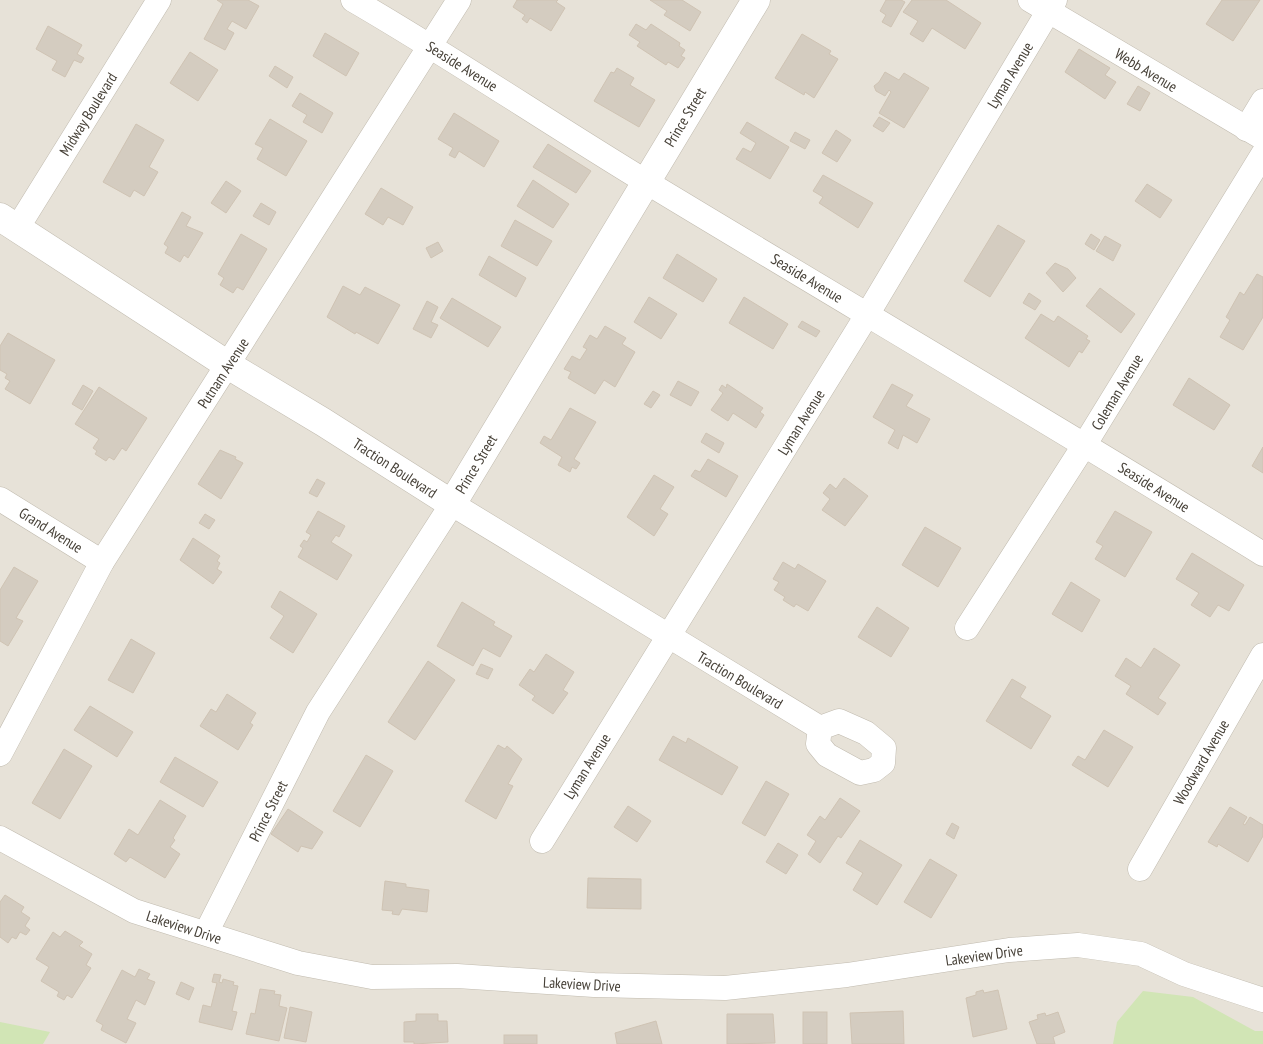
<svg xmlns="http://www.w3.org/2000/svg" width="1263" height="1044" viewBox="0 0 1263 1044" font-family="'PT Sans Narrow',sans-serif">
<rect width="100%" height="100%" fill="#f4f0e9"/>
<rect fill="#e7e2d8" x="0" y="0" width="1263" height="1044"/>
<g fill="#d1e5b5">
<polygon points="1143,991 1193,997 1255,1031 1263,1031 1263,1044 1113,1044 1117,1022"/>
<polygon points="0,1022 50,1032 43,1044 0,1044"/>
</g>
<g fill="#d4ccc0" stroke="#cfc3b3">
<polygon points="217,0 248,0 259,6 246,29 232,21 227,29 234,33 225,50 204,39 223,4"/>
<polygon points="517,0 558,0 556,2 565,8 551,31 530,18 527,23 522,19 525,15 513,7"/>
<polygon points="650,0 682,0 701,12 690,31 664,15 667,11"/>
<polygon points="886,0 901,0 905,2 891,27 882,22 886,15 880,11"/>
<polygon points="912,0 946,0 981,23 965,49 932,28 923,42 910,34 918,21 903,12"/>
<polygon points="1222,0 1260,0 1233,41 1206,24"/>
<polygon points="636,24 646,30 651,24 680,43 679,46 685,50 681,56 685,58 678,68 668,62 666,65 637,46 640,42 629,35"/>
<polygon points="48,26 82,45 77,54 84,58 81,63 74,60 65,77 52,70 57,61 36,49"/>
<polygon points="325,33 359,53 346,76 313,56"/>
<polygon points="802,34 831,51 829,54 838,59 814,98 805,92 804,95 775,78"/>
<polygon points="1079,49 1110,68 1105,75 1116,82 1105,99 1065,72"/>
<polygon points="190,52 218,70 198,101 170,83"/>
<polygon points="275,66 293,77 287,88 269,76"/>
<polygon points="617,68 634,78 630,85 655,100 639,127 594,101 611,72 614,73"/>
<polygon points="885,72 899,80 904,73 929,88 904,128 879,113 891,92 889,90 885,96 876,91 874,86 879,82"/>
<polygon points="1138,86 1150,93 1140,111 1127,104"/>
<polygon points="300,93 333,113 322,133 303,122 307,115 292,106"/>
<polygon points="454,113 499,141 484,167 459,151 455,158 449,155 453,148 438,139"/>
<polygon points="879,117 890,123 883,132 873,126"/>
<polygon points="270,119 307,141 286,176 257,159 263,148 255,144"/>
<polygon points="747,122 789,147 770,179 736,159 743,148 751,152 756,143 740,133"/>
<polygon points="136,124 164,140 149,167 158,172 144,196 134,190 130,197 103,182"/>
<polygon points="836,130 851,140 837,162 822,153"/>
<polygon points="795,132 810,140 805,149 790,141"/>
<polygon points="548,144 591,171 576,193 533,167"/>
<polygon points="823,175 873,203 858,228 819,203 823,197 813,191"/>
<polygon points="533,180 569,204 553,228 517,206"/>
<polygon points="226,181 241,191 226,213 211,203"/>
<polygon points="1147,184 1172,200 1160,218 1135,201"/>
<polygon points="381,188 413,207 403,225 388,217 383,225 365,214"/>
<polygon points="261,203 276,212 269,225 253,216"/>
<polygon points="182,212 191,217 186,226 203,233 188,258 184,255 180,262 165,253 168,247 164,244"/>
<polygon points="515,220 552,241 537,266 501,246"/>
<polygon points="998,225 1025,241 990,297 964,281"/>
<polygon points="241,234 267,249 243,290 237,287 233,293 220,285 224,278 218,274"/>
<polygon points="1091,234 1100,240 1094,250 1085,244"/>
<polygon points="1105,236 1121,245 1113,261 1096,251"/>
<polygon points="438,242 443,251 431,258 426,248"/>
<polygon points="677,254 717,279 703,302 663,278"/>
<polygon points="489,256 526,278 516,297 479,275"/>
<polygon points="1055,263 1068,269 1076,278 1063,292 1046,273"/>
<polygon points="1257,274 1263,277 1263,317 1243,350 1220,337 1230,320 1226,317 1240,292 1244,295"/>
<polygon points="343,286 360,295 365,287 400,305 378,344 356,332 355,334 327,317"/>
<polygon points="1100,288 1135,314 1121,333 1086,306"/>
<polygon points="1029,293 1041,301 1035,310 1023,303"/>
<polygon points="649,297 677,314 661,339 634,322"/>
<polygon points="744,297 788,324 773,349 729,323"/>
<polygon points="452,298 501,327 488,347 440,318"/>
<polygon points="427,301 438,307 431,322 438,325 431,338 413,329"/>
<polygon points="1041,314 1054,322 1058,316 1088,336 1086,339 1090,341 1082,353 1079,351 1069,367 1025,338"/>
<polygon points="802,321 820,331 816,337 798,327"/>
<polygon points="605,326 626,338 622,344 635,352 615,387 604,380 595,394 568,378 571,372 564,369 572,356 580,360 587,349 583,347 590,335 597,339"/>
<polygon points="8,333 55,360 30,404 5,389 10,381 5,378 7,374 0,370 0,346"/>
<polygon points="1189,378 1230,405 1214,430 1173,405"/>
<polygon points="678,381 699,392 691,406 670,395"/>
<polygon points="727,384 763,408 760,412 764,415 756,428 733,413 728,421 711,410 723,393 719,390 722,385 726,388"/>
<polygon points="892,384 913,395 906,406 930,419 917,443 903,435 898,449 888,443 895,430 873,417"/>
<polygon points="83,385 93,391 82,410 72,404"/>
<polygon points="99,387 147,418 126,451 122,448 114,460 109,457 106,461 95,454 97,451 93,448 99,439 75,424"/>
<polygon points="653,391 660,395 651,408 644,404"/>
<polygon points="570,408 596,422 574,459 580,463 576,469 572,467 570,472 558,465 562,457 540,443 544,436 551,440"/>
<polygon points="706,433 724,443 719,453 701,442"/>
<polygon points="1263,447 1263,473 1252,466"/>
<polygon points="220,450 236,457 235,459 243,463 221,499 198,484"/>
<polygon points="708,459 738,476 726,497 691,476 695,470 700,472"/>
<polygon points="654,475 674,487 660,509 668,514 654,536 627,517"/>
<polygon points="844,478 868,496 845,526 822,510 830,499 823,493 830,484 836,489"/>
<polygon points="317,479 325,483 317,497 309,493"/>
<polygon points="318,511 345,526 339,537 336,535 331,542 352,555 337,580 298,557 303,548 300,546 304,540 307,542 311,535 306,532"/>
<polygon points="1115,511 1152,532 1125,577 1095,559 1103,546 1096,542"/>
<polygon points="205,514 215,520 209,529 199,523"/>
<polygon points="925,527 961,548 938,587 902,565"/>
<polygon points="193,538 220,556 217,561 220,563 217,569 222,572 213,584 180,560"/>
<polygon points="1192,553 1244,585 1229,611 1218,605 1210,617 1191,605 1199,593 1176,579"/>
<polygon points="783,562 795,569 798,564 826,581 808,611 796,604 794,607 783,600 785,597 774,590 779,582 773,579"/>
<polygon points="14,567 38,581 16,618 23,621 8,646 0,641 0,590"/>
<polygon points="1071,582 1100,600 1082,632 1052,614"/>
<polygon points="280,591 317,614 293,653 270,638 284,616 271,607"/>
<polygon points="462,602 495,622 493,625 512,636 500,657 483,648 473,666 437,646"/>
<polygon points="877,607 909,628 891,657 858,637"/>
<polygon points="131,639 155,653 133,693 108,680"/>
<polygon points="1154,648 1180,665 1158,698 1166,703 1158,715 1126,694 1131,686 1115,676 1126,658 1141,668"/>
<polygon points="546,654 574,672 563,690 568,693 553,714 532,700 535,696 519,685 530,669 534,672"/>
<polygon points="428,661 455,680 415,740 388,722"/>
<polygon points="481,664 493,669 488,679 476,674"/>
<polygon points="1012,679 1026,687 1020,697 1051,716 1031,749 986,721"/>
<polygon points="227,694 256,713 250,723 253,725 238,750 200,726 211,709 216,712"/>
<polygon points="90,706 133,732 117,757 74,730"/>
<polygon points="1104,730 1133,747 1108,787 1072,765 1078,756 1085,760"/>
<polygon points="673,736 686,743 688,738 738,767 722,795 659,760"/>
<polygon points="498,745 505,749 507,746 522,759 508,784 513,786 496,819 465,801"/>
<polygon points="64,749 92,766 60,819 32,803"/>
<polygon points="366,755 393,771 360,827 333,811"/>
<polygon points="175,757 218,782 203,807 160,782"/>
<polygon points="766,781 789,794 765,836 742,823"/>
<polygon points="840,798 860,811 841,838 838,836 820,863 808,854 816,841 807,835 820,816 825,820"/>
<polygon points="160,800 186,816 173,838 175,840 170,847 180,854 165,878 130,857 126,862 114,854 129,829 138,835"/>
<polygon points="628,806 651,821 637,842 614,827"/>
<polygon points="1230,807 1247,817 1243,824 1245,825 1250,817 1263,825 1263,836 1248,862 1218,844 1217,847 1208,842"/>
<polygon points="288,809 323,832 312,849 301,846 298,852 271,834"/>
<polygon points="952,823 959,827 954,839 946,834"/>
<polygon points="860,840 902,865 877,905 853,890 863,873 846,863"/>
<polygon points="778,843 798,855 786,874 766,862"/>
<polygon points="930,859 957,875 931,918 904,902"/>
<polygon points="588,878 641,879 641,909 587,908"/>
<polygon points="385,881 406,884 406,887 429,890 427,912 402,909 399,915 392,914 393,911 382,910"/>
<polygon points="5,895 24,907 21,912 30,918 25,926 30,930 26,935 20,932 16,939 12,937 8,943 0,937 0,902"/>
<polygon points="65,931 83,942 79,946 92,954 86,965 91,968 72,998 67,995 64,1000 57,996 59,992 41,981 49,967 36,959 53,932 60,937"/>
<polygon points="139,969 150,974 147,979 155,982 145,1005 136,1000 127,1019 136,1023 126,1043 101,1030 103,1025 96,1021 122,970 135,977"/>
<polygon points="214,974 221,975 219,982 222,983 223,979 234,982 233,985 238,986 232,1011 237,1012 232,1030 199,1022 203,1005 211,1007 217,983 212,982"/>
<polygon points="181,982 194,988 189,1000 176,994"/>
<polygon points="260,989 275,991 274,994 281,995 279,1006 287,1008 279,1041 246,1034 251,1013 255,1014"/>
<polygon points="983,990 984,993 998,990 1007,1029 973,1037 966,998 976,995 976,992"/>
<polygon points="290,1007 312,1012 306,1042 284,1038"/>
<polygon points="903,1011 904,1044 852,1044 850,1013"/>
<rect x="803" y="1012" width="24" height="32"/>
<polygon points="1058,1012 1065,1032 1053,1037 1055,1044 1037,1044 1029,1022 1038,1019 1037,1015 1045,1013 1046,1016"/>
<polygon points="416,1014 438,1014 438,1021 447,1021 448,1042 414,1044 414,1042 404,1042 404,1022 416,1021"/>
<polygon points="727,1014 773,1014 775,1043 727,1044"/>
<polygon points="656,1021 662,1044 617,1044 615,1033"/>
<rect x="504" y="1035" width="33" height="9"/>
</g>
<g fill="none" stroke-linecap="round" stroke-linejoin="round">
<g stroke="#c1bbaf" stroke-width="25">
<g id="minor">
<path d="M353,0C453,58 549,123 648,183C853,307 1059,428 1263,554"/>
<polyline points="1030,0 1263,138"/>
<polyline points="1246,129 1263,101"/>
<polyline points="18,227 159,0"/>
<polyline points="0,499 102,562"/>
<polyline points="967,628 1085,444 1263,154"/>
<polyline points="0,754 102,562 459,0"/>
<polyline points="0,838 134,911 298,963 372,977 457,976 594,985 725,988 847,975 1009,950 1078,945 1141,954 1184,974 1263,1000"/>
<polyline points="542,841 867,315 1055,0"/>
<polyline points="1140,869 1263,655"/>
<polyline points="206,933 318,712 452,504 820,728 818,744 827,755 860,773 874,770 883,763 884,748 866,733 839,721 820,728"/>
</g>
</g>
<g stroke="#c1bbaf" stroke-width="29">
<polyline id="tertiary" points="0,217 228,365 323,422 452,504 756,0"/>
</g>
<use href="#minor" stroke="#fff" stroke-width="24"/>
<use href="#tertiary" stroke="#fff" stroke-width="28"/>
</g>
<g text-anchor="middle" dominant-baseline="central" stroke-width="4.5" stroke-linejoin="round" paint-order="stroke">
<g font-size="15" fill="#474138" stroke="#fff">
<text transform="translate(462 66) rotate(32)">Seaside Avenue</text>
<text transform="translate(1146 70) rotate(31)">Webb Avenue</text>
<text transform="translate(1010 75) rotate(-59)">Lyman Avenue</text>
<text transform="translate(88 114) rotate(-58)">Midway Boulevard</text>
<text transform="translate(685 117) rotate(-59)">Prince Street</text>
<text transform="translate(807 278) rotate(31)">Seaside Avenue</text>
<text transform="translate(223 373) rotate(-57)">Putnam Avenue</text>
<text transform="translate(1117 392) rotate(-59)">Coleman Avenue</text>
<text transform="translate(801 422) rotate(-58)">Lyman Avenue</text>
<text transform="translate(476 464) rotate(-59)">Prince Street</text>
<text transform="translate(395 468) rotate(33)">Traction Boulevard</text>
<text transform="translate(1154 487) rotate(32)">Seaside Avenue</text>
<text transform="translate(51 530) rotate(32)">Grand Avenue</text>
<text transform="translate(740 680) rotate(31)">Traction Boulevard</text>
<text transform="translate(1201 762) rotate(-60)">Woodward Avenue</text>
<text transform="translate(587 766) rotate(-58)">Lyman Avenue</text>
<text transform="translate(268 811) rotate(-63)">Prince Street</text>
<text transform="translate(184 927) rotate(18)">Lakeview Drive</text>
<text transform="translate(984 955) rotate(-8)">Lakeview Drive</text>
<text transform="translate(582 984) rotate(3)">Lakeview Drive</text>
</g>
</g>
</svg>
